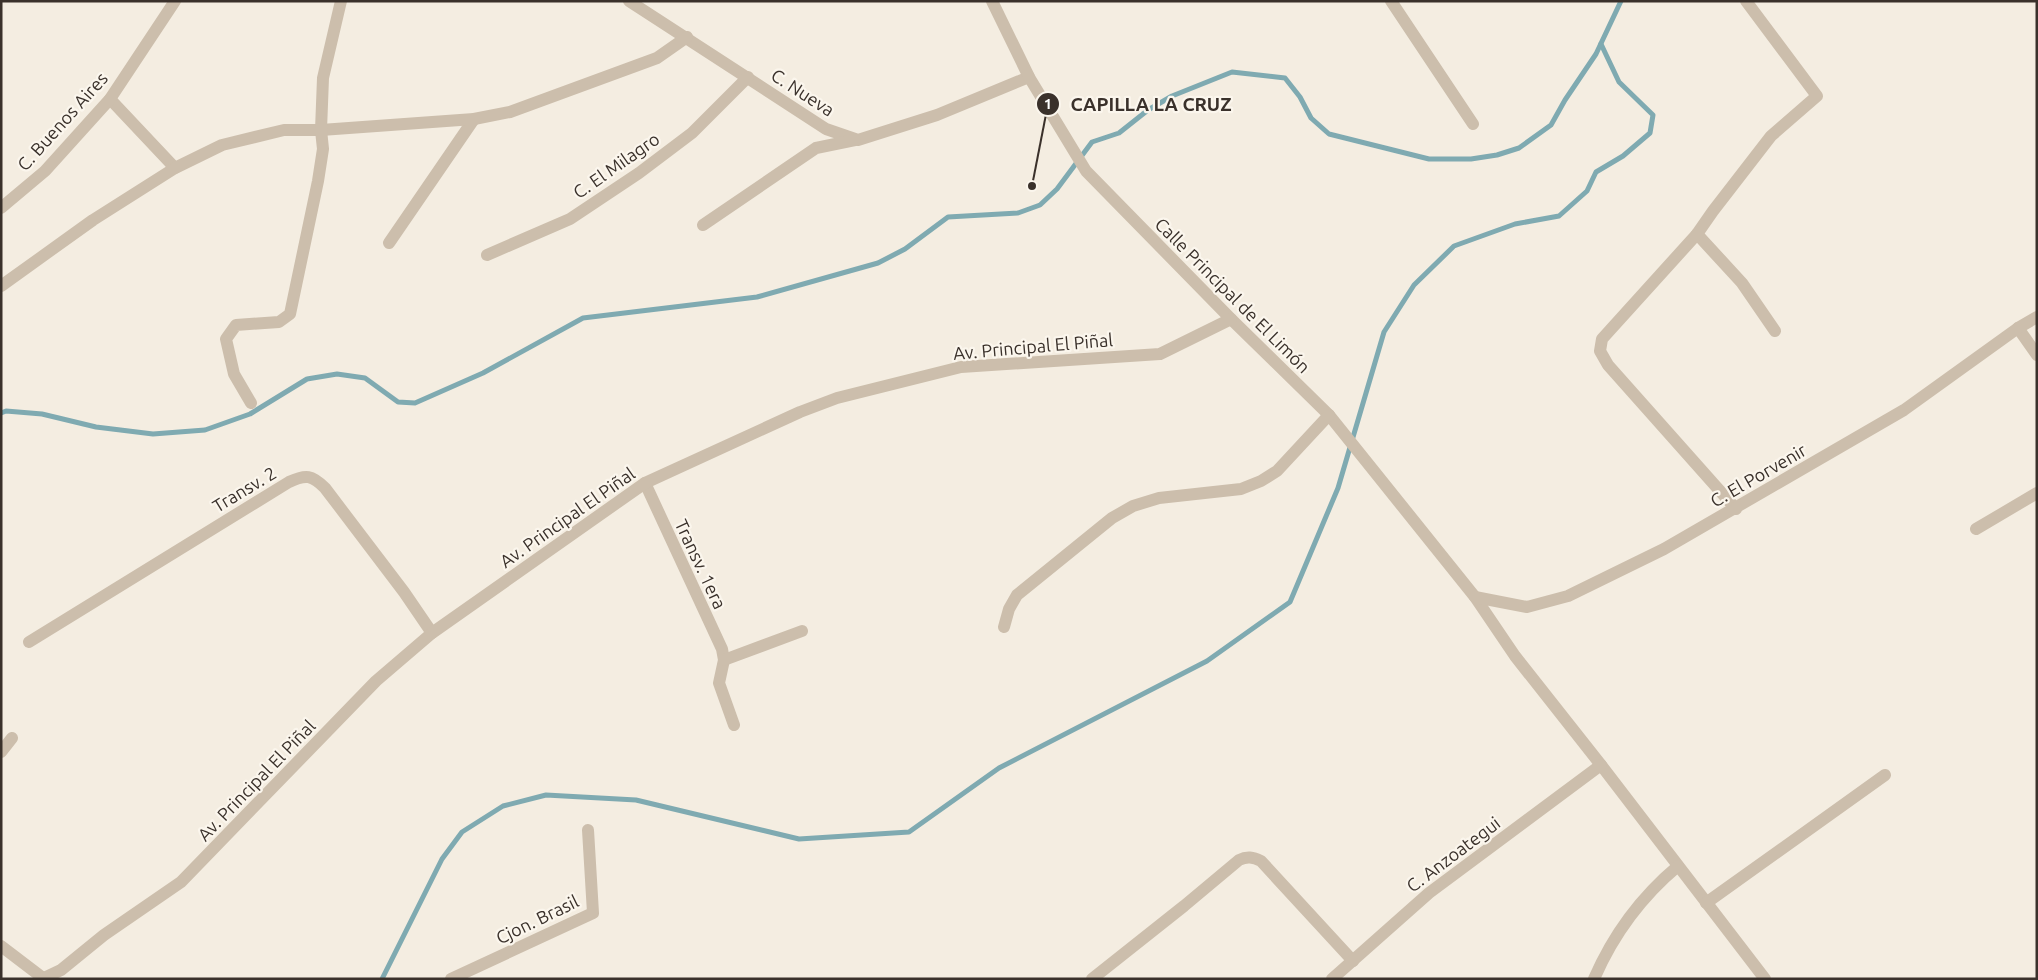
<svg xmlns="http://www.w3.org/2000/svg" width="2038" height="980" viewBox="0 0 2038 980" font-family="Ubuntu,sans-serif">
<rect width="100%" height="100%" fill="#f4ede1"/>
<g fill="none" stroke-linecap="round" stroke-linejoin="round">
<g stroke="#7faab1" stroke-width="5">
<polyline points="1,413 6,411 42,414 96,427 153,434 205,430 250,414 307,379 337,374 365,378 398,402 415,403 483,373 583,318 757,297 878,263 905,249 948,217 1018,213 1040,205 1057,189 1092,142 1119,133 1148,110 1172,96 1232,72 1285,78 1300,97 1311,118 1329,134 1429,159 1471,159 1497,155 1519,148 1551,125 1565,100 1596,54 1621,1"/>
<polyline points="382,979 442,859 462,832 503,806 546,795 636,800 799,839 909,832 999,768 1207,661 1290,602 1338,488 1384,332 1414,285 1454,246 1515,224 1559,216 1587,191 1596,172 1623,156 1650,133 1653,115 1619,82 1601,44"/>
</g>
<g stroke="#ccbeac" stroke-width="12">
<polyline points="629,1 826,129 858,140 937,115 1029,77"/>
<polyline points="992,1 1029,77 1086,171 1231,319 1329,415 1475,597 1515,656 1601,765 1765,979"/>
<polyline points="1391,1 1473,124"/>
<polyline points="110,99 175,168"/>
<polyline points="1,208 45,171 110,99 175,1"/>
<polyline points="703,225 816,148 855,140"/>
<polyline points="1697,234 1742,283 1775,331"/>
<polyline points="389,243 474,119"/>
<polyline points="487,255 570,219 639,173 692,133 748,77"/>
<polyline points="1,286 93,220 175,168 222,145 284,130 321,130 474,119 510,112 657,58 687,37"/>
<polyline points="2018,328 2037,355"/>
<polyline points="251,403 234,374 226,339 236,325 279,322 290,314 318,181 323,149 321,130 323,78 341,1"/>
<polyline points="645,483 722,649 724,660 719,683 734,725"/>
<polyline points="1736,509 1608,365 1600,351 1602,339 1697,234 1713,211 1771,136 1817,96 1746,1"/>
<polyline points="1976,529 2037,493"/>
<polyline points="1475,597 1527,607 1568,596 1664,549 1904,410 2018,328 2037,317"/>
<polyline points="1004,627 1009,609 1017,595 1112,518 1133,506 1159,498 1241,489 1261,481 1277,471 1329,415"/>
<path d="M29,642L289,482C306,474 312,475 325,488L404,592L432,633"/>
<polyline points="724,660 802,631"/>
<polyline points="1,752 12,738"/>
<polyline points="1706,903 1885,775"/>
<polyline points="1,946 43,978"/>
<polyline points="42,979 61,970 104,935 181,882 376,681 432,633 645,483 800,412 837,398 961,367 1160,354 1231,319"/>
<polyline points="451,979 593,913 588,830"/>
<path d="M1092,979L1184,906L1239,860C1247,856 1253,857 1261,861L1353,961"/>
<polyline points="1332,979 1429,893 1601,765"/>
<path d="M1594,979C1613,935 1641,897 1678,866"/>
</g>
</g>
<g text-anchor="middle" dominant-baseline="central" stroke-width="4.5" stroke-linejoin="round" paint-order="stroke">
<g font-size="18" fill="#3a312b" stroke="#fbf6ed">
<text transform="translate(803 92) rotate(33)">C. Nueva</text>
<text transform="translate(62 121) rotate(-48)">C. Buenos Aires</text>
<text transform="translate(616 165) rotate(-35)">C. El Milagro</text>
<text transform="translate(1233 295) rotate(45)">Calle Principal de El Limón</text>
<text transform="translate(1033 346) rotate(-5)">Av. Principal El Piñal</text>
<text transform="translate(1758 475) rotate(-30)">C. El Porvenir</text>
<text transform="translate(244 489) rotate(-31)">Transv. 2</text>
<text transform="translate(567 517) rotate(-35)">Av. Principal El Piñal</text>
<text transform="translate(701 564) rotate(65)">Transv. 1era</text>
<text transform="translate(256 780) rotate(-46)">Av. Principal El Piñal</text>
<text transform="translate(1453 854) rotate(-37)">C. Anzoategui</text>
<text transform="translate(537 919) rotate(-26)">Cjon. Brasil</text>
</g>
</g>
<path fill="none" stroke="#3a312b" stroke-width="2" d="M1032 186L1048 104"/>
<g fill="#3a312b" stroke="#fbf6ed" stroke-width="2">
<circle cx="1032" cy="186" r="5"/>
<circle cx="1048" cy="104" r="12"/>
</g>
<g font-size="15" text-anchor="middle" font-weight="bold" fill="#fff">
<text x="1048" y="109">1</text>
</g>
<g font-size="19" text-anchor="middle" font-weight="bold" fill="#3a312b" stroke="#fbf6ed" stroke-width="4.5" stroke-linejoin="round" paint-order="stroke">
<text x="1151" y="111">CAPILLA LA CRUZ</text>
</g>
<rect width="2038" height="980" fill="none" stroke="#3a312b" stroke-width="5"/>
</svg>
